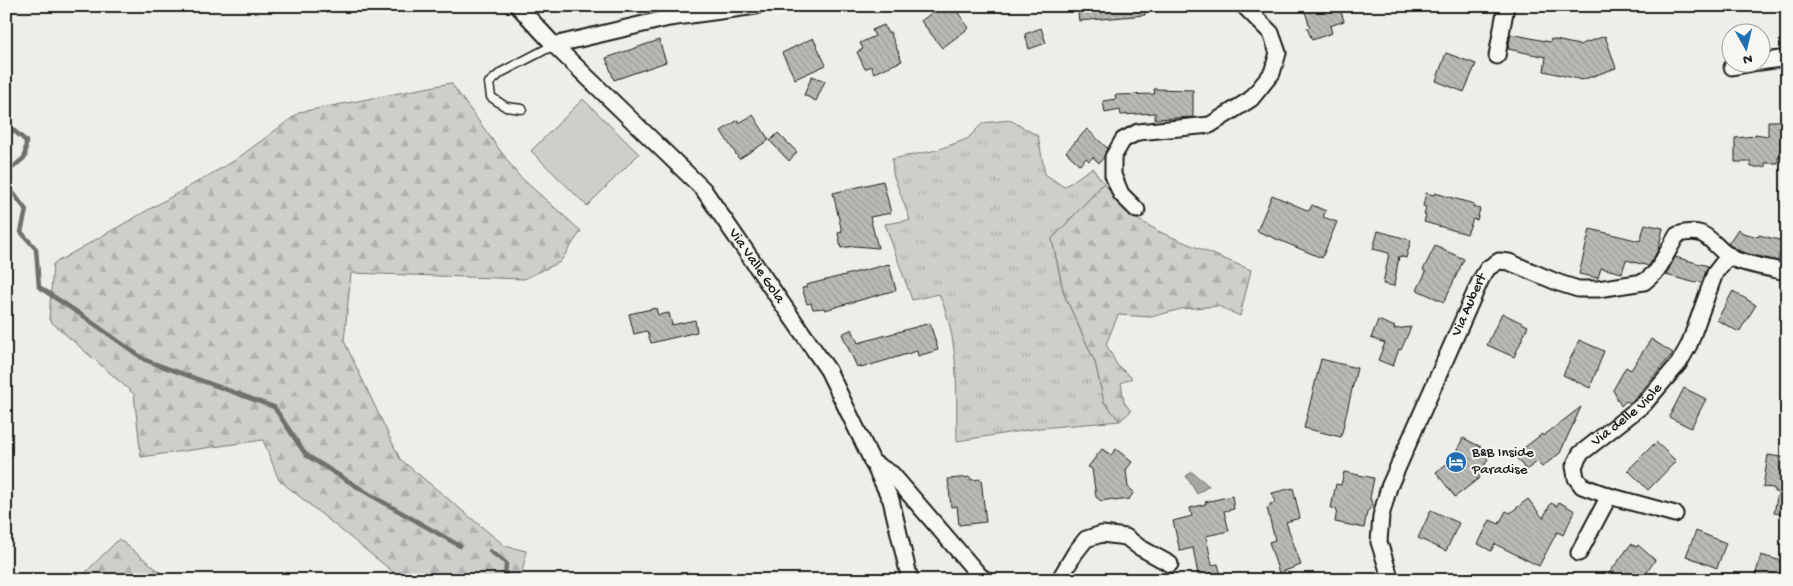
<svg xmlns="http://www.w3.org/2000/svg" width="1793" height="586" viewBox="0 0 1793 586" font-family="'Gochi Hand',sans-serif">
<defs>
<pattern id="grass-tufts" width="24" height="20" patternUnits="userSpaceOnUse" patternTransform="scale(1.25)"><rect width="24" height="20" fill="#cececb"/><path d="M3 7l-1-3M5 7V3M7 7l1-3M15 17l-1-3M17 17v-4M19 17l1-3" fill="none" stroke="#b0b0ae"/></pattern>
<pattern id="forest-firs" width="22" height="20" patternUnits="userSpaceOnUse" patternTransform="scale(1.25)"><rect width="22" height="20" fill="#cececb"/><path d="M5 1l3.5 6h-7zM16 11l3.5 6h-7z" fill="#b0b0ae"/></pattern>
<pattern id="building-back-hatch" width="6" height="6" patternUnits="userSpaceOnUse" patternTransform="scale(1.25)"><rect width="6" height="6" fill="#b9b9b6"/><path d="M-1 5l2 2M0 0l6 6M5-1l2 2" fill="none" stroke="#9e9e9c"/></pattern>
</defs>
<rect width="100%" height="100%" fill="#edede9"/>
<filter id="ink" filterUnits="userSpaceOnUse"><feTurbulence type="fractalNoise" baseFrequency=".02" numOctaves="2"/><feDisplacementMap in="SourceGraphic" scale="10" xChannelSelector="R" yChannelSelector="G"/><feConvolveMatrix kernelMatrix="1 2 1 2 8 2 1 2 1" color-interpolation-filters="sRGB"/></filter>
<g filter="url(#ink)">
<path fill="url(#grass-tufts)" stroke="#757574" d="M1010,120L1038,136L1045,174L1064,187L1092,168L1104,183L1052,239L1064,294L1095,362L1104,402L1120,421L1040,428L957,441C956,392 960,340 939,294L912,300L885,224L910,220L893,174L892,159L937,150L967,139L983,123Z"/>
<g fill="url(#forest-firs)" stroke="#757574">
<polygon points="451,83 518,175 581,231 560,262 524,279 351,273 344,341 400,459 505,546 526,551 521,580 403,580 279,480 263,440 141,457 134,394 49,320 53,264 234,161 300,112"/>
<polygon points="1104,183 1130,215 1162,233 1251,270 1240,316 1218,306 1181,309 1151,317 1118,315 1106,344 1117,365 1132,378 1121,383 1124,402 1131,411 1120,421 1104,402 1095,362 1064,294 1052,239"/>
<polygon points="119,539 165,576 170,580 78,580"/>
</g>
<polygon fill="#cececb" stroke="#757574" points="583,99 639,154 587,206 531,151"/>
<polygon fill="#a6a6a3" stroke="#6f6f6d" points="1192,472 1209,486 1197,494 1186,476"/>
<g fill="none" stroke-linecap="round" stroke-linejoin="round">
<g stroke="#6f6f6d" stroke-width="4.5">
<polyline points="6,129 12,129 26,141 25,157 11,169 8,186 26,210 21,232 36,249 39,287 83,316 145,360 274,407 306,455 369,494 460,546"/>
<polyline points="490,551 506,563 505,580"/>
</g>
</g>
<g fill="url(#building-back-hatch)" stroke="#1c1c1c">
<polygon points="941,6 953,6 969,28 942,48 921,21"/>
<polygon points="1077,6 1145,6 1145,15 1079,21"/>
<polygon points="1303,6 1339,6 1344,21 1330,26 1332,33 1312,40 1307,28 1310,27"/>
<polygon points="884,25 887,32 890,32 902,61 874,73 871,66 865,69 857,52 863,49 860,43 875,36 872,30"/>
<polygon points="1041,28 1046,43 1029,49 1025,34"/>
<polygon points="1511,34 1550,42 1551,39 1579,45 1605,36 1616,68 1582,80 1544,71 1546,57 1508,49"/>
<polygon points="813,38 826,65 795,79 782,53"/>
<polygon points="659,40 666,62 614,80 606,58"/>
<polygon points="1446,53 1476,64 1464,92 1436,81"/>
<polygon points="812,76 825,81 816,101 804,95"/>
<polygon points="1154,89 1193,90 1193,117 1155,119 1155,113 1121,115 1120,110 1105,113 1103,101 1116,99 1115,95 1155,94"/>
<polygon points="753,115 769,140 739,159 721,131 738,120 739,123"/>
<polygon points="1768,121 1787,121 1787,158 1778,157 1778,163 1765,163 1765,167 1751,167 1751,162 1735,162 1735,138 1755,136 1755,134 1768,136"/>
<polygon points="1087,129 1107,148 1104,157 1099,163 1093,157 1089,161 1086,158 1080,165 1066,152"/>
<polygon points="778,133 797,152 789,161 770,141"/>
<polygon points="883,181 891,213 870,217 878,248 855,246 841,248 838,233 842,232 833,193"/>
<polygon points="1426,193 1434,195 1435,193 1474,204 1473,207 1480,209 1477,220 1473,219 1467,234 1424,222 1426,215 1424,215 1426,207 1423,206"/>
<polygon points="1272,195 1309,211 1312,205 1326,211 1323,217 1337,222 1322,258 1257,231"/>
<polygon points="1645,224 1663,228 1658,250 1649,266 1626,260 1622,273 1601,268 1598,278 1579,274 1590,229 1640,241"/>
<polygon points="1738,229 1743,233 1758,237 1759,235 1783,241 1778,261 1742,252 1731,246 1728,244"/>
<polygon points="1378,231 1411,240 1406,258 1399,256 1394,286 1383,284 1389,253 1373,249"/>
<polygon points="1435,246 1464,259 1444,302 1417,290 1426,272 1423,270"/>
<polygon points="1675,257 1708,266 1702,283 1697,281 1696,283 1666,275"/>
<polygon points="889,264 896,290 825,310 824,308 813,309 811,303 807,304 802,288 807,287 806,285"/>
<polygon points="1733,291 1756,305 1739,332 1717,320"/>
<polygon points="656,308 658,315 669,313 672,325 695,320 697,332 651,343 647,331 634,334 629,314"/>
<polygon points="1502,313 1528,326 1514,357 1487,345"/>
<polygon points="1378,320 1395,327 1394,329 1411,327 1401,350 1399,349 1393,366 1378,360 1385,343 1371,338"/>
<polygon points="930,323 938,350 918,356 917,351 861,368 860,365 857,367 842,334 852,329 858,343"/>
<polygon points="1651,339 1673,353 1637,397 1630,403 1626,401 1621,406 1613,390 1626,367 1631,370"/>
<polygon points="1579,340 1604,351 1590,388 1563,375"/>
<polygon points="1321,359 1357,368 1341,437 1304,428"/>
<polygon points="1684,388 1706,399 1691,428 1669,417"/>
<polygon points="1581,407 1560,453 1542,467 1537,462 1526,470 1516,457 1521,453 1520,451 1542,434 1543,436"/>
<polygon points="1463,438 1491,452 1478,479 1455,497 1436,472 1452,460"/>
<polygon points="1656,442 1676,461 1648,490 1628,470"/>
<polygon points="1102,449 1111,455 1116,449 1132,462 1126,470 1128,487 1134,492 1129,499 1114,501 1113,499 1101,501 1096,497 1092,469 1088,467"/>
<polygon points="1768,455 1787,458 1787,515 1774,513 1778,492 1774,492 1774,488 1763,487"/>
<polygon points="1344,472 1374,478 1370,498 1373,505 1367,512 1364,528 1335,522 1337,509 1331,508 1336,484 1341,485"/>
<polygon points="970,477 971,480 981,479 986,522 959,525 957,506 951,507 948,479"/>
<polygon points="1293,488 1300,518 1286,522 1301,565 1279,573 1269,542 1275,540 1267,508 1270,507 1270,504 1275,503 1272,493"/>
<polygon points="1232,496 1234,509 1224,511 1229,531 1206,536 1212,565 1218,564 1222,580 1199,580 1193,548 1180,551 1173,521 1192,516 1190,508 1206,504 1205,502"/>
<polygon points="1528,499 1543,518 1551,503 1557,506 1559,502 1575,511 1563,535 1557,532 1539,566 1495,544 1491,551 1478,544 1483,534 1484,535 1483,534 1490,520 1499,524 1506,511 1510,513"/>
<polygon points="1431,510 1459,523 1446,551 1418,538"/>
<polygon points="1696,531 1726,543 1717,568 1686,556"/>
<polygon points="1631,544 1637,547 1638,545 1655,560 1642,580 1604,580"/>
<polygon points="1761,555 1785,562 1779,580 1754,580"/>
</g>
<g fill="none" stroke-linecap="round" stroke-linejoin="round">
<g stroke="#1c1c1c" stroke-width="11">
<polyline id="lane" points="522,109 506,107 491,97 489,83 502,72 554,45"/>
</g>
<g stroke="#1c1c1c" stroke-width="19">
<g id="street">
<path id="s1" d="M518,6L554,45L703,189L828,370L891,500L910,580"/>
<polyline points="554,45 669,18 756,6"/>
<polyline points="1497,56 1506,6"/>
<polyline points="1760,62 1787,58"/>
<polyline points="1732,67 1758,62"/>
<polyline points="1137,210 1121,194 1113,175 1113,157 1123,140 1138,132 1210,125 1251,99 1272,73 1278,53 1271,33 1244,6"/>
<polyline points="872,462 892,474 979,575 986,580"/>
<path id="s2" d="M1675,514L1609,496L1582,486L1576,478L1574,466L1580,454L1644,404L1679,363L1689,345L1715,273L1729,255"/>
<polyline points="1579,553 1609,496"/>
<polyline points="1059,580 1075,553 1086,539 1102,534 1126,537 1139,547 1170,564"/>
<path id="s3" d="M1391,580L1379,542L1381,516L1389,487L1481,279L1488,268L1499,261L1509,262L1559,283L1578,289H1598L1644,282L1657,271L1677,235C1710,224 1710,247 1734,259C1745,264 1773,269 1787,272"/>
</g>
</g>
<use href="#lane" stroke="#f6f6f2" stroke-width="8"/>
<use href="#street" stroke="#f6f6f2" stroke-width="15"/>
</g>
</g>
<defs>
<g id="hotel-disc" transform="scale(1.125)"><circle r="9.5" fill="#1f6fb2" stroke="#f6f6f2"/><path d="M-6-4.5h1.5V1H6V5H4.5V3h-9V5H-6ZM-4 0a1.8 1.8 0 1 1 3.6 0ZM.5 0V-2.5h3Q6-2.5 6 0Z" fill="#fff"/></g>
</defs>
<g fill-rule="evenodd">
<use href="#hotel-disc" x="1456" y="462"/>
</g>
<g text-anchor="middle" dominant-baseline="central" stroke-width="4" stroke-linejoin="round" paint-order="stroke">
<g font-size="15" fill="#1c1c1c" stroke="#f6f6f2">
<text stroke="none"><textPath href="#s1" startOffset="354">Via Valle Gola</textPath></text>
<text stroke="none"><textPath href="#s3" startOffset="295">Via Aubert</textPath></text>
<text stroke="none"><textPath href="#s2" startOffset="194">Via delle Viole</textPath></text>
</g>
<g font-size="15" fill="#1c1c1c" stroke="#f6f6f2" text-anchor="start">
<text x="1472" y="453">B&amp;B Inside<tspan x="1472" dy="17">Paradise</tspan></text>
</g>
</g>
<rect width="1793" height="586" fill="none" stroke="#f6f6f2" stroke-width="25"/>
<rect x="12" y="12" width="1768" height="561" fill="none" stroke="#1c1c1c" stroke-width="2" filter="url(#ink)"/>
<g transform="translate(1746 48) rotate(172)"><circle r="24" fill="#f6f6f2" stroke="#9f9f9c"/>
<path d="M0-4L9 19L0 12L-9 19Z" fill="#1f6fb2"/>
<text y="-8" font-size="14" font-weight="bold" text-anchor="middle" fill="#1c1c1c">N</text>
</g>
</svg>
